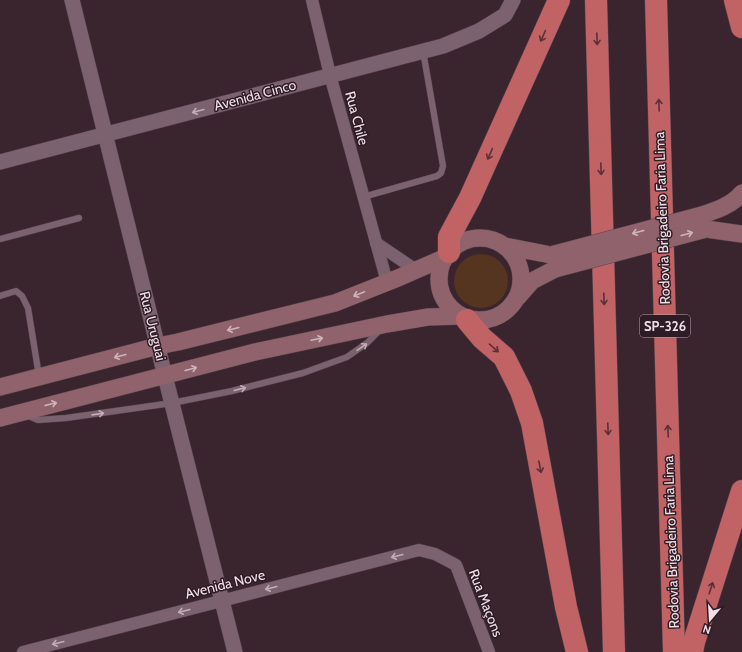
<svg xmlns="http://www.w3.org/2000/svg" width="742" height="652" viewBox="0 0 742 652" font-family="Cabin,sans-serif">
<rect width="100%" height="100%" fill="#3a252f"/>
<circle fill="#553420" cx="481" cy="281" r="27"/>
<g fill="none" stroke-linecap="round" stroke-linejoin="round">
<g stroke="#56444d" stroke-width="7">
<g id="service">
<polyline points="363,197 437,176 441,173 443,166 423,51"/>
<polyline points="0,239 79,218"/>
<polyline points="0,296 16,291 22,296 28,308 39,376"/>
<polyline points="26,415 38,420 66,418 172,403 232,391 303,373 347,357 367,343 380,330"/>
</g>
</g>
<g stroke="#56444d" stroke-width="13">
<g id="minor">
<polyline points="312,0 330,75 387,282"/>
<polyline points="376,243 416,270"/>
<polyline points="23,652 419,550 435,554 456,565 489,652"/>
</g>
</g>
<g stroke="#56444d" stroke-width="16">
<g id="tertiary">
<polyline points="72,0 165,376 235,652"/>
<polyline points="0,162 443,46 479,31 505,15 513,0"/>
</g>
</g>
<g stroke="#56444d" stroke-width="18">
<g id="secondary">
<path d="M702,215C717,210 732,205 742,193"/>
<polyline points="706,229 742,234"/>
<circle cx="480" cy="279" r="41"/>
<polyline points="504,246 551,255"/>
<polyline points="518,297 532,281 555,269"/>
<polyline points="0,387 158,346 178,342 335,303 398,278 446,257"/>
<polyline points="0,418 255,352 387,324 428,317 461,316"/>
</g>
</g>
<g stroke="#56444d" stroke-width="23">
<g id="motorway">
<polyline points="596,0 614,652"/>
<polyline points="656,0 674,652"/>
<polyline points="735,0 742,27"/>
<polyline points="449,252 449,237 470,198 559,0"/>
<polyline points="467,320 482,338 504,357 521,391 532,423 566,607 577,652"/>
<polyline points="692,652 694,642 742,491"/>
</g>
</g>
<use href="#service" stroke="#7b626e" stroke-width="6"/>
<use href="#minor" stroke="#7b626e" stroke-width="12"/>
<use href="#tertiary" stroke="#7b626e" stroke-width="15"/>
<use href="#secondary" stroke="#90626b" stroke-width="17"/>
<use href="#motorway" stroke="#c16264" stroke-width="22"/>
<g stroke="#56444d" stroke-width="18" stroke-linecap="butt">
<g id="secondary-bridge">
<polyline points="551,255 702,215"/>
<polyline points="555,269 706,229"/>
</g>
</g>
<use href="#secondary-bridge" stroke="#90626b" stroke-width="17"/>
</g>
<defs><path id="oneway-shaft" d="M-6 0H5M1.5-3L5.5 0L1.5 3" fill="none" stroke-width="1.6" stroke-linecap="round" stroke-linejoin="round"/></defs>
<g stroke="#5b3038">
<use href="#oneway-shaft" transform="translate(543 36) rotate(114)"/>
<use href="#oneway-shaft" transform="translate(597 39) rotate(88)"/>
<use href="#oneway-shaft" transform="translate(659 105) rotate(-92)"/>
<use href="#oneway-shaft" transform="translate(490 154) rotate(114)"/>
<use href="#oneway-shaft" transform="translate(601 169) rotate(88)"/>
<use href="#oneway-shaft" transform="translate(604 299) rotate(88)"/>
<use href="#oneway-shaft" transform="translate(494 348) rotate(41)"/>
<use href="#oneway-shaft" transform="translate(608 429) rotate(88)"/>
<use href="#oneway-shaft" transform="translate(668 431) rotate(-92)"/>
<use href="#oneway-shaft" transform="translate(540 467) rotate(79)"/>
<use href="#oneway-shaft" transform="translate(711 588) rotate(-72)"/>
</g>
<g stroke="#c1aeb6">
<use href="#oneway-shaft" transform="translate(198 111) rotate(165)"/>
<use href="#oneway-shaft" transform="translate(362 347) rotate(-34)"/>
<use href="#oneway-shaft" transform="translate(240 389) rotate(-14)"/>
<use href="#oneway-shaft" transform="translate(98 414) rotate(-8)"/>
<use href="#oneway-shaft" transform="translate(397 556) rotate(166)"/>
<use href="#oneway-shaft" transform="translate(271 588) rotate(166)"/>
<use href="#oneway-shaft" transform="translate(184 611) rotate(166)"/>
<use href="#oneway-shaft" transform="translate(58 643) rotate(166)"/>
</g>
<g stroke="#ceb4bb">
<use href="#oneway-shaft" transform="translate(638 232) rotate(165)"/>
<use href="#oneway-shaft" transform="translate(687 234) rotate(-15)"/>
<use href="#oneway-shaft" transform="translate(359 294) rotate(158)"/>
<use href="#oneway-shaft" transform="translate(233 329) rotate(166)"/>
<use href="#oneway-shaft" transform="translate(317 339) rotate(-12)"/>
<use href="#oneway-shaft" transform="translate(120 356) rotate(165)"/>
<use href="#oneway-shaft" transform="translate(191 369) rotate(-15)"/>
<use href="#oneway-shaft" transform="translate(51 404) rotate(-14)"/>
</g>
<g text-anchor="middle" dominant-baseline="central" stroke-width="3" stroke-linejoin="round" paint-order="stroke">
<rect fill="#2f1b25" stroke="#b5a5ac" stroke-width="1" x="640" y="315" width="50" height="22" rx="3"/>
<g font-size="13" font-weight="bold" fill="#efe0e6">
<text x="665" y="326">SP-326</text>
</g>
<g font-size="14" fill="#efe0e6" stroke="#2f1b25">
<text transform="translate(255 95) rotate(-15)">Avenida Cinco</text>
<text transform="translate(357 118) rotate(75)">Rua Chile</text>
<text transform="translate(662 218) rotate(-92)">Rodovia Brigadeiro Faria Lima</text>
<text transform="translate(153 326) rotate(76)">Rua Uruguai</text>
<text transform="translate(671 542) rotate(-92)">Rodovia Brigadeiro Faria Lima</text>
<text transform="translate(225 584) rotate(-14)">Avenida Nove</text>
<text transform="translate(486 603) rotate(69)">Rua Maçons</text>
</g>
</g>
<g transform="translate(710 620) rotate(198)" stroke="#2f1b25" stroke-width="3" paint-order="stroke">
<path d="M0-3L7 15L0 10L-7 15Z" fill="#efe0e6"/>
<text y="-6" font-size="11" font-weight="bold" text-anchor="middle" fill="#efe0e6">N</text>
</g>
</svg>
